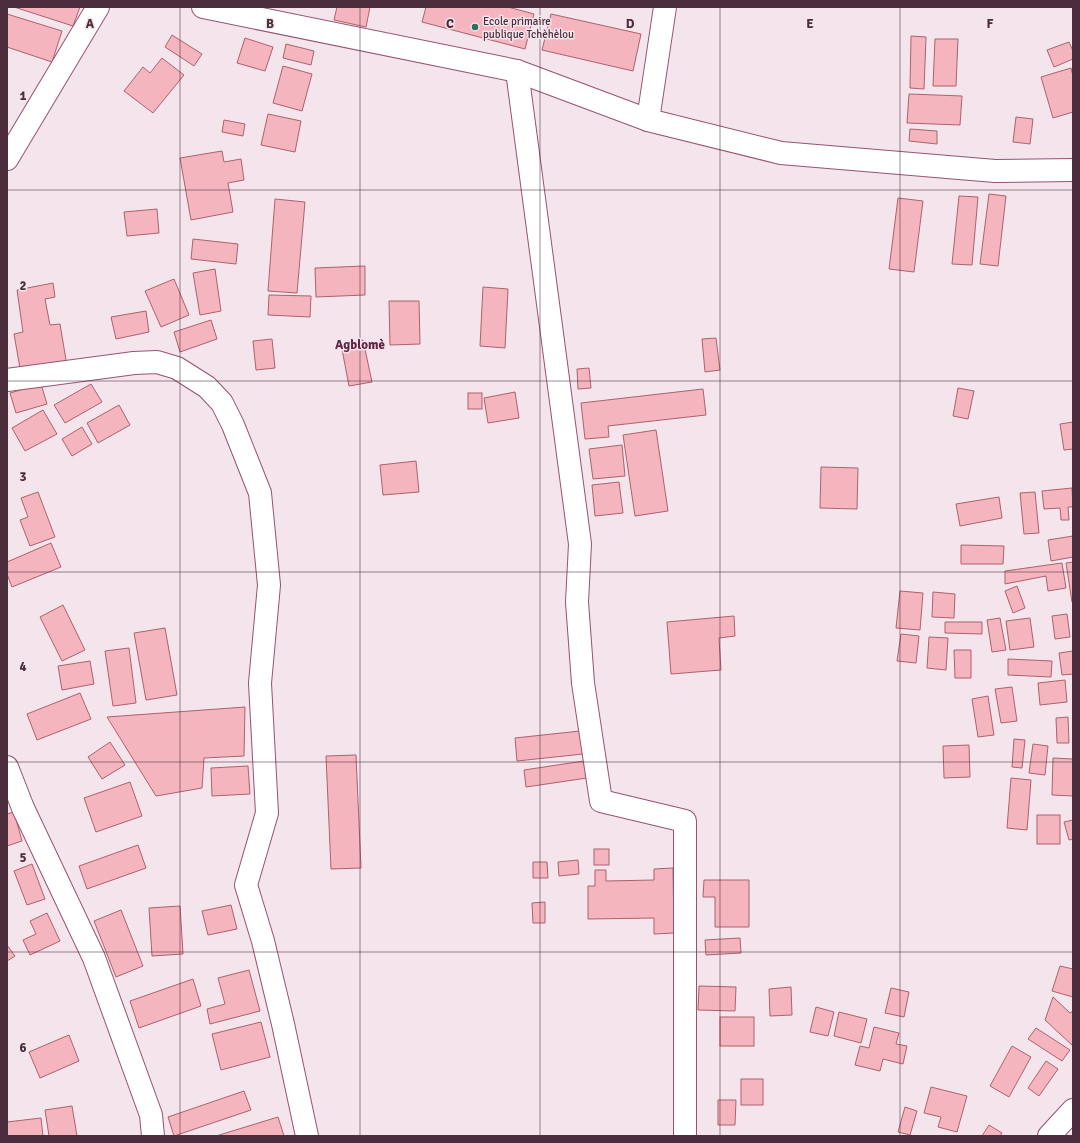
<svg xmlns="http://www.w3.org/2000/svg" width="1080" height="1143" viewBox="0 0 1080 1143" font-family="Signika,sans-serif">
<rect width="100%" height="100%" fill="#f4e4eb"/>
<g fill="#f4b5be" stroke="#ae616e">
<polygon points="14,7 80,7 73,26"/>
<polygon points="337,7 370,7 366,27 334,20"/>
<polygon points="426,7 508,7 534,14 525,49 422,22"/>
<polygon points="7,14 62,31 52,62 7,47"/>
<polygon points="551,14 641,34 633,71 542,50"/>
<polygon points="172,35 202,54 194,66 165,47"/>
<polygon points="911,36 926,37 924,89 910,88"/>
<polygon points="245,38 273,47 265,71 237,63"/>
<polygon points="935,39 958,39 956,86 933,86"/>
<polygon points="1069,42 1073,51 1073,59 1054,67 1047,50"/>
<polygon points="286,44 314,51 311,65 283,58"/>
<polygon points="162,58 184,75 153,113 124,91 143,67 150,73"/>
<polygon points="283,66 312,74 302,111 273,103"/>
<polygon points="1071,68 1073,76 1073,112 1053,118 1041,77"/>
<polygon points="909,94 962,96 960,125 907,123"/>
<polygon points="268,114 301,121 295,152 261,145"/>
<polygon points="1016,117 1033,119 1030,144 1013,142"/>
<polygon points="224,120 245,124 243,136 222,132"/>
<polygon points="910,129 937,131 937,144 909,141"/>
<polygon points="222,151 224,162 241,159 244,180 228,183 233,212 191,220 180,158"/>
<polygon points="989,194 1006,196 998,266 980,264"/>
<polygon points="959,196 978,197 972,265 952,264"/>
<polygon points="898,198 923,201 914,272 889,269"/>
<polygon points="275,199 305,202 297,293 268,291"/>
<polygon points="157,209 159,233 127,236 124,212"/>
<polygon points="193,239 238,244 236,264 191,259"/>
<polygon points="365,266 365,295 316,297 315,268"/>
<polygon points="215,269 221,311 200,315 193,273"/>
<polygon points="174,279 189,315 161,327 145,291"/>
<polygon points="53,283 55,297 45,299 50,325 60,324 67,366 21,374 14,334 23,332 17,290"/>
<polygon points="483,287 508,289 505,348 480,346"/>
<polygon points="269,295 311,296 310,317 268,315"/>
<polygon points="389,301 419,301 420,344 390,345"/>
<polygon points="146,311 149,332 116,339 111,317"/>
<polygon points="211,320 217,339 180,352 174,332"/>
<polygon points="716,338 720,370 705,372 702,339"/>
<polygon points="272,339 275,368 256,370 253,341"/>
<polygon points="363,340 372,382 349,386 341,344"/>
<polygon points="589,368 591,388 578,389 577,369"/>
<polygon points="41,384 47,404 16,413 10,393"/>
<polygon points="91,384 102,402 65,423 54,405"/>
<polygon points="958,388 974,391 968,419 953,416"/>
<polygon points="703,389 706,415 608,426 609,437 585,439 581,403"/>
<polygon points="515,392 519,418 488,423 484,398"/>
<rect x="468" y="393" width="14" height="16"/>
<polygon points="119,405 130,425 98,443 87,423"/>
<polygon points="43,410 57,434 25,451 12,428"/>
<polygon points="1073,422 1073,449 1064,450 1060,424"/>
<polygon points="82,427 92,444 72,456 62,439"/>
<polygon points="656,430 668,511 635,516 623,435"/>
<polygon points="622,445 625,476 593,479 589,449"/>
<polygon points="416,461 419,492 383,495 380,465"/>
<polygon points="821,467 858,468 857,509 820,508"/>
<polygon points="619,482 623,513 595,516 592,485"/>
<polygon points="1072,488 1073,507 1068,507 1069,520 1061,520 1060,508 1044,509 1042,491"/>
<polygon points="38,492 55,537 30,546 20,520 28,517 21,498"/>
<polygon points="1035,492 1039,533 1024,534 1020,493"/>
<polygon points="999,497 1002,518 960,526 956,504"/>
<polygon points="1073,536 1073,557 1051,561 1048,540"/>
<polygon points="51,543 61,567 12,587 7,574 7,562"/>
<polygon points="961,545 1004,546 1003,564 961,564"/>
<polygon points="1073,562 1073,602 1072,602 1066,563"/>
<polygon points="1062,563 1066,588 1048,591 1046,576 1005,584 1005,571"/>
<polygon points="1017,586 1025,608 1013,613 1005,591"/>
<polygon points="900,591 923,593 920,630 896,628"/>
<polygon points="933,592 955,594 954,618 932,617"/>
<polygon points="63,605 85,650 62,661 40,617"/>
<polygon points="1067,614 1070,637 1055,639 1052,616"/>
<polygon points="734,616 735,636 719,638 721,670 671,674 667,622"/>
<polygon points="1000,618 1006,650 992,652 987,620"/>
<polygon points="1030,618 1034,647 1010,650 1006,621"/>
<polygon points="945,622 982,622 982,634 945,633"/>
<polygon points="165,628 177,695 146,700 134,633"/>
<polygon points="901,634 919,636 916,663 897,661"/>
<polygon points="929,637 948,638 946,670 927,668"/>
<polygon points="129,648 136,703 113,706 105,651"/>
<polygon points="954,650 971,650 971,678 955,678"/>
<polygon points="1073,651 1073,674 1062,675 1059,653"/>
<polygon points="1008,659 1052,661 1051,677 1008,675"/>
<polygon points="90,661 94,684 62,690 58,666"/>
<polygon points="1065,680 1067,702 1040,705 1038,683"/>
<polygon points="1012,687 1017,721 1001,723 995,689"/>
<polygon points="80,693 91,719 37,740 27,714"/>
<polygon points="988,696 994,735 978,737 972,699"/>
<polygon points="245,707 244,756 204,758 202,788 156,796 107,717"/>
<polygon points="1068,717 1069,743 1057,743 1056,718"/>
<polygon points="580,731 583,754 517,761 515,738"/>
<polygon points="1014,739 1025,740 1022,768 1012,767"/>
<polygon points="110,742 125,765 102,779 88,757"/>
<polygon points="1033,744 1048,746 1045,775 1029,773"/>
<polygon points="969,745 970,777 944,778 943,746"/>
<polygon points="356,755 361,868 331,869 326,756"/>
<polygon points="1053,758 1073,759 1073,796 1052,795"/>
<polygon points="584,761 587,778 526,787 524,770"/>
<polygon points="248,766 250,794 212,796 211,768"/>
<polygon points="1011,778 1031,780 1027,830 1007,828"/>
<polygon points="130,782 142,816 96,832 84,798"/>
<polygon points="14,812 22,841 7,846 7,814"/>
<rect x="1037" y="815" width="23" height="29"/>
<polygon points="1073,820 1073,839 1069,840 1064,822"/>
<polygon points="138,845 146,868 87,889 79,866"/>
<rect x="594" y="849" width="15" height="16"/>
<polygon points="578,860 579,874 559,876 558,862"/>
<polygon points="533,862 547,862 548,878 533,878"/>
<polygon points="32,864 45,899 27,905 14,871"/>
<polygon points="673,868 674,933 654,934 654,918 588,919 588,886 595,886 595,870 606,870 606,881 654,880 654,869"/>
<polygon points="704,880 749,880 749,927 715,927 715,897 703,897"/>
<polygon points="545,902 545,923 533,923 532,903"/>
<polygon points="231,905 237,929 208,935 202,911"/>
<polygon points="180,906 183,954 152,956 149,908"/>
<polygon points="121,910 143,966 116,977 94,921"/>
<polygon points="47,913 60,941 30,955 23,940 36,934 30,921"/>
<polygon points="740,938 741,953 706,955 705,940"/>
<polygon points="7,945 15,956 7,961"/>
<polygon points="1060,966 1073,969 1073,997 1052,991"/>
<polygon points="249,970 260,1011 210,1024 207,1009 225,1004 218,978"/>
<polygon points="193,979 201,1006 139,1028 130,1001"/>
<polygon points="699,986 736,987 735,1011 698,1010"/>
<polygon points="791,987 792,1015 770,1016 769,989"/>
<polygon points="891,988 909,992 904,1017 885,1013"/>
<polygon points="1053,997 1070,1013 1073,1011 1073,1046 1045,1020"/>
<polygon points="816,1007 834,1012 828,1036 810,1032"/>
<polygon points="839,1012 867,1019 861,1043 834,1036"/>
<rect x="720" y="1017" width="34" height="29"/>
<polygon points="261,1022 270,1057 221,1070 212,1034"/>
<polygon points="874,1027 899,1033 896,1044 907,1046 903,1064 883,1059 880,1071 855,1065 860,1046 869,1048"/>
<polygon points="1036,1028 1070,1050 1062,1061 1028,1039"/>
<polygon points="69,1035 79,1061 40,1078 29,1052"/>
<polygon points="1012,1046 1031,1057 1009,1097 990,1086"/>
<polygon points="1046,1061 1058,1069 1039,1096 1028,1088"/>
<rect x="741" y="1079" width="22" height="26"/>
<polygon points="931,1087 967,1096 957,1132 938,1127 941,1117 924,1113"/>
<polygon points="244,1091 251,1110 174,1136 168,1117"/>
<polygon points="718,1100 736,1100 735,1125 718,1125"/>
<polygon points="72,1106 77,1136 49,1136 45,1110"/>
<polygon points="905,1107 917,1111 910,1135 898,1132"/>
<polygon points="278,1117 284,1136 216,1136"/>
<polygon points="41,1118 43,1136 7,1136 7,1122"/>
<polygon points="989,1125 1002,1133 1000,1136 982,1136"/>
</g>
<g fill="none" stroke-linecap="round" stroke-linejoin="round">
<g stroke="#965275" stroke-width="24">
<g id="minor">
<polyline points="203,7 517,71 648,120 781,153 995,171 1073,170"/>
<polyline points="517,71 580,544 577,602 583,683 601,801 685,821 685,1136"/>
<polyline points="648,120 665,7"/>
<polyline points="7,159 98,7"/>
<polyline points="7,380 134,363 157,362 177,368 207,387 222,403 233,425 260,493 269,585 260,683 267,813 246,885 263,941 283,1024 307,1136"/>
<polyline points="7,767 23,808 94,958 151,1115 153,1136"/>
<polyline points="1049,1136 1073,1110"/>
</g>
</g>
<use href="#minor" stroke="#fff" stroke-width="22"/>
</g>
<path fill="none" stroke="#4b2d3b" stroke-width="1" stroke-opacity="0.55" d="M180,7V1136M360,7V1136M540,7V1136M720,7V1136M900,7V1136M7,190H1073M7,381H1073M7,572H1073M7,762H1073M7,952H1073"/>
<circle fill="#32705c" stroke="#f4e4eb" stroke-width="1.5" cx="475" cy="27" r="4"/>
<g text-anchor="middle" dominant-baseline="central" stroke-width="3" stroke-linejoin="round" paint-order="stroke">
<g font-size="11" fill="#4b2d3b" stroke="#f4e4eb" text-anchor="start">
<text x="483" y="21">Ecole primaire<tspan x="483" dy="13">publique Tchèhèlou</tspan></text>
</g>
<g font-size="13" font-weight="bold" fill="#632446" stroke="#f4e4eb">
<text x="360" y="345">Agblomè</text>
</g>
</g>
<g font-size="13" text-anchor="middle" font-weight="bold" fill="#4b2d3b" stroke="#f4e4eb" stroke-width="3" stroke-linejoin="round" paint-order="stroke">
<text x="90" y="28">A</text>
<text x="270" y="28">B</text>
<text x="450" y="28">C</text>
<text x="630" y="28">D</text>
<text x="810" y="28">E</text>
<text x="990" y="28">F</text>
<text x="23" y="100">1</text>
<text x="23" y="290">2</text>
<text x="23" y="481">3</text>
<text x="23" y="671">4</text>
<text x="23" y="862">5</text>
<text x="23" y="1052">6</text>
</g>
<rect width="1080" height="1143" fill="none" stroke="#4b2d3b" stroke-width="16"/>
</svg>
